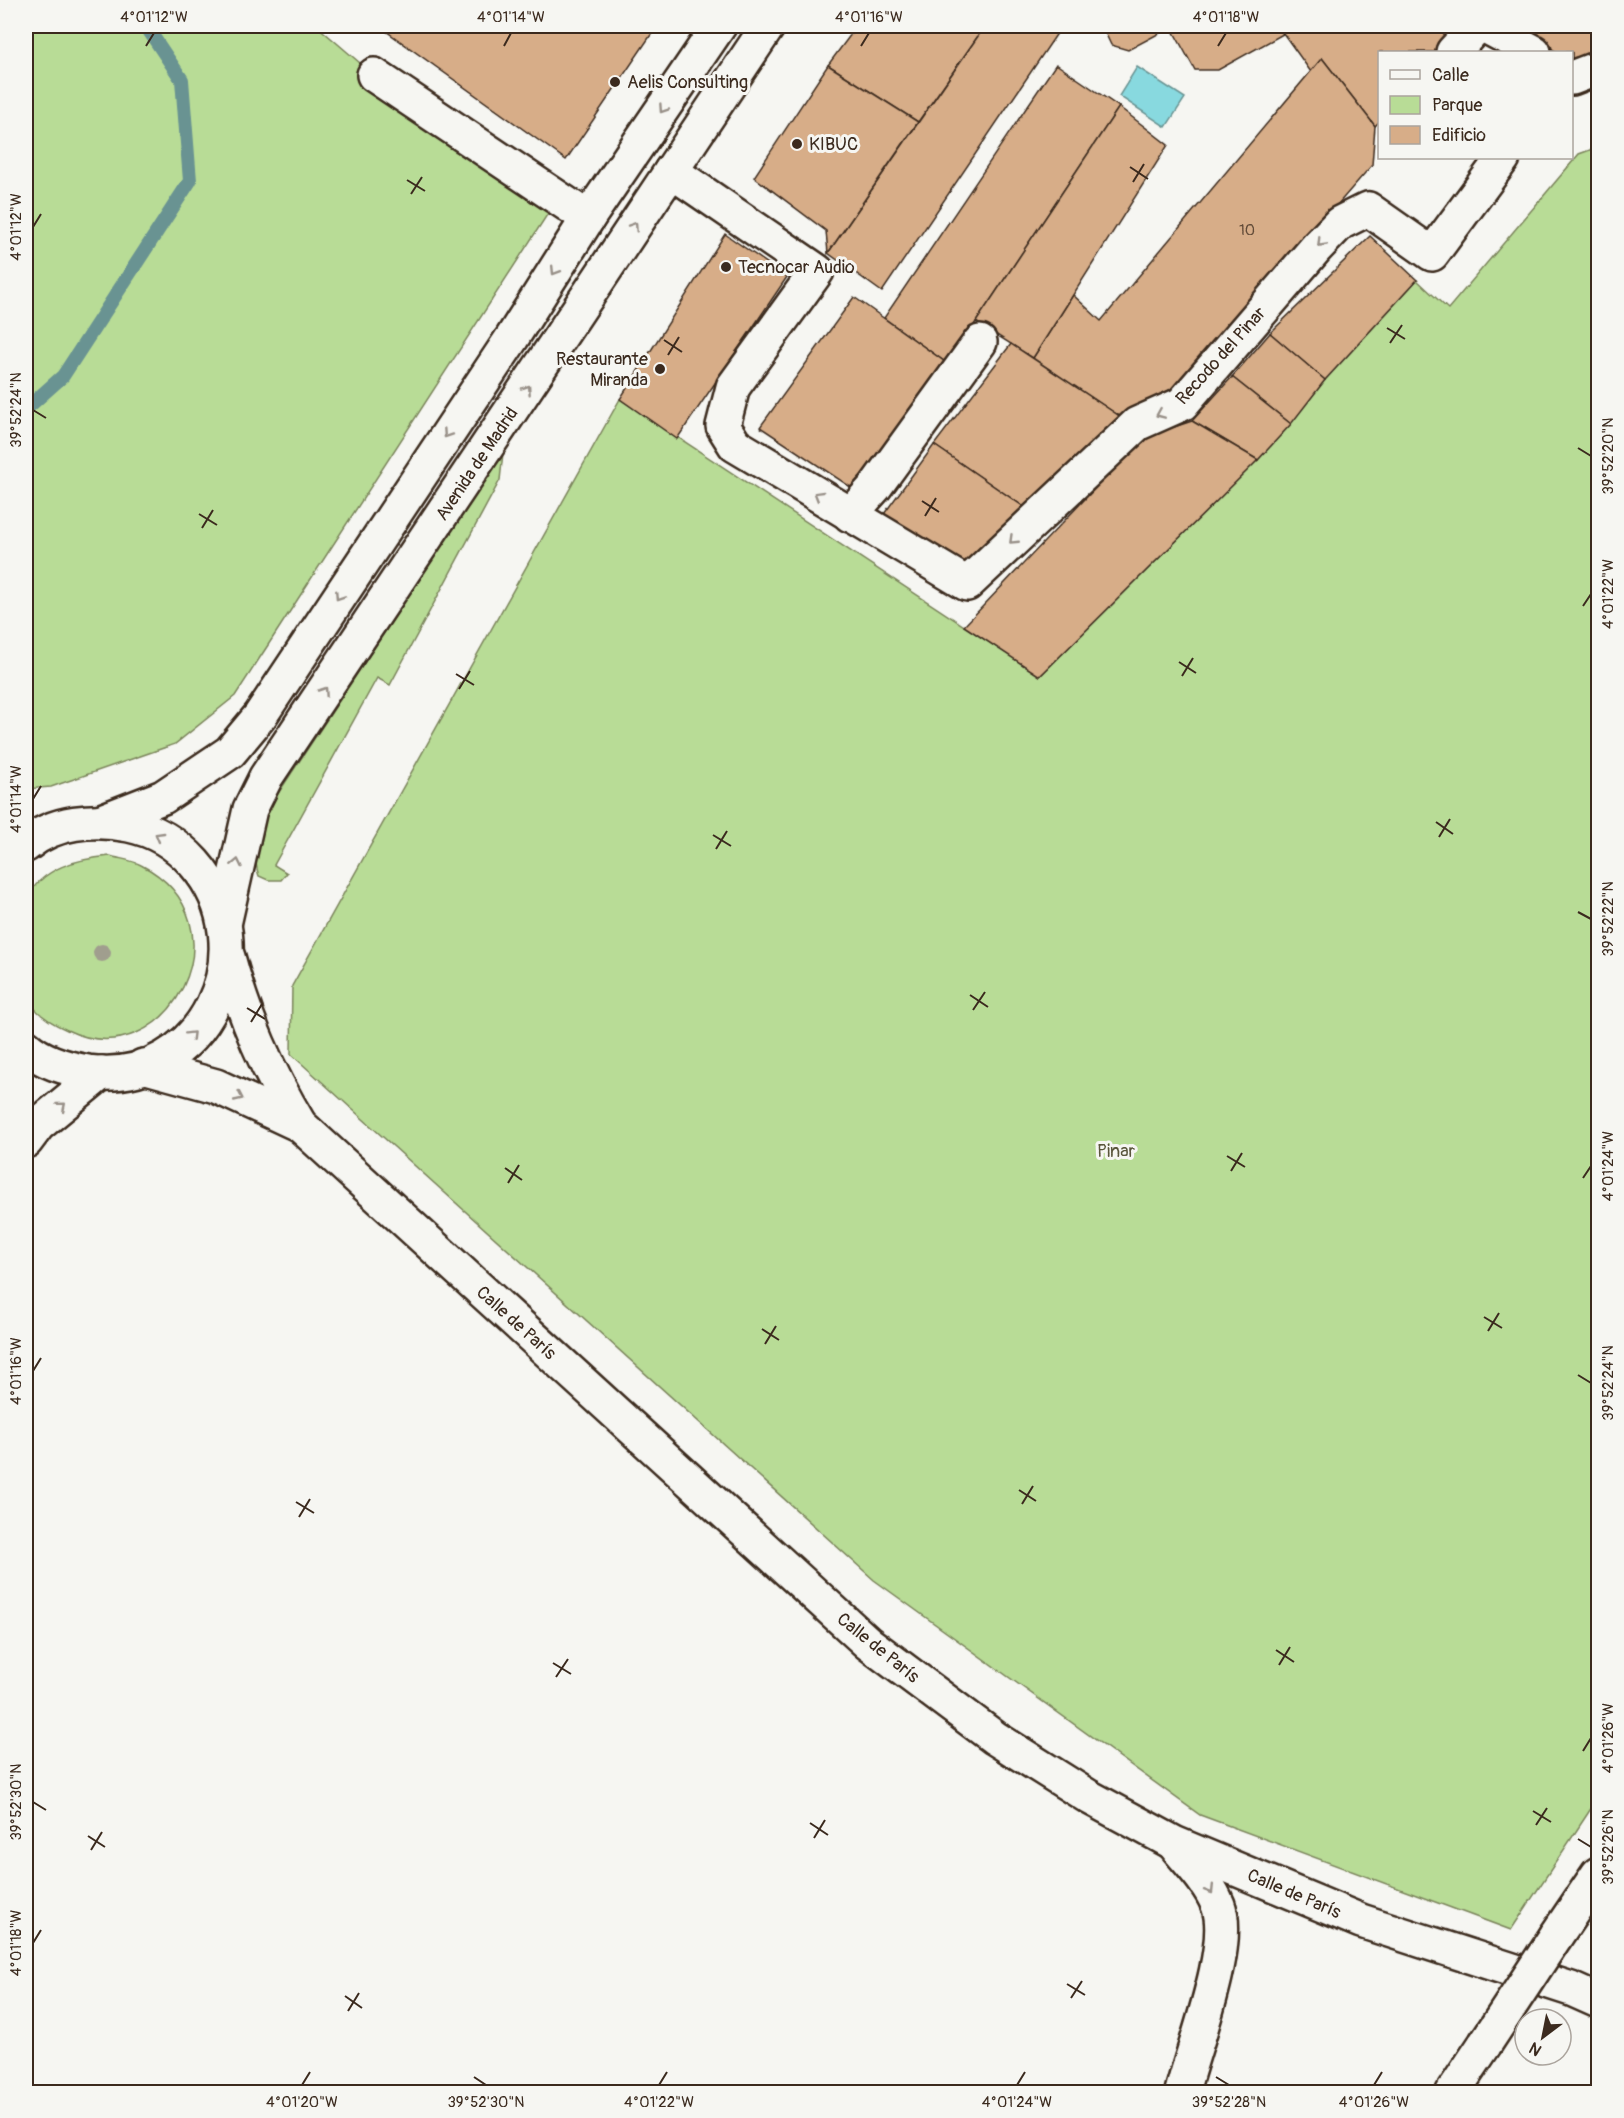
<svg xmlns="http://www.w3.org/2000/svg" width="1624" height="2118" viewBox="0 0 1624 2118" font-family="Pangolin,sans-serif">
<rect width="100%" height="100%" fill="#f6f6f2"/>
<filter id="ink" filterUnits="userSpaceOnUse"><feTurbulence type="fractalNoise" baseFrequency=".0167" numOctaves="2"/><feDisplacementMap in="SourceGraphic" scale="12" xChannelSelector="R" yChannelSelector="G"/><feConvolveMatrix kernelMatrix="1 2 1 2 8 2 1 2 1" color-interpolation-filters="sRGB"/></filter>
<g filter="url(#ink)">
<g fill="#b8dc96" stroke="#7a835a" stroke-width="1.5">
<polygon points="26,26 317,26 374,75 558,198 235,696 175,744 51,787 26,789"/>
<polygon points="1598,147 1598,1798 1511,1930 1200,1815 874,1580 291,1054 292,986 620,399 1040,676 1258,460 1325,380 1417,280 1448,309 1579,154"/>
<path d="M503,453L500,480L390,685L377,678L274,865L287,873L281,880H268L259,876C249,848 264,819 277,795Z"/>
<path d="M110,856C120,859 132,860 141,865C250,921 169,1079 67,1030C51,1023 34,1012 26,996V899C43,867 77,859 110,856Z"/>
</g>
<polygon fill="#88d9df" stroke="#699392" stroke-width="1.5" points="1137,67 1185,98 1166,127 1119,96"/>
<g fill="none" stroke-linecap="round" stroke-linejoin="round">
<polyline stroke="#699392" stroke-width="14" points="26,409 63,376 190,181 182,80 146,26"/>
</g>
<g fill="#d7ad88" stroke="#3b2a1e" stroke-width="1.5">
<polygon points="379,26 657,26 566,160"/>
<polygon points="857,26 985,26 918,122 828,65"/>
<polygon points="985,26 1062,26 882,292 828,253"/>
<polygon points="1102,26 1278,26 1283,34 1218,70 1195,70 1171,27 1128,50 1111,45"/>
<polygon points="1278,26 1458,26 1443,52 1380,52 1380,121 1375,126 1322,58 1311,72"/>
<polygon points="1511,26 1598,26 1598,53 1572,58 1572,52 1557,52"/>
<polygon points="1322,58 1375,126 1372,165 1182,383 1121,417 1033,358 1073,295 1101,321"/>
<polygon points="1056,64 1119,107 948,364 884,318"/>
<polygon points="828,65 918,122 828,253 826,231 754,177"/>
<polygon points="1119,107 1168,145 1033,358 976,322"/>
<polygon points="725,234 787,277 677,439 620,399"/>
<polygon points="1370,236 1417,280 1325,380 1270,333"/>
<polygon points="854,297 948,364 858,492 760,427"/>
<polygon points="1270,333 1325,380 1291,424 1232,377"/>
<polygon points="1011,344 1121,417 1027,509 934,445"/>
<polygon points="1232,377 1291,424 1258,460 1192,421"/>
<polygon points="1192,421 1258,460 1040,676 964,626 1144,437"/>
<polygon points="934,445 1027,509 968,567 884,514"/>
</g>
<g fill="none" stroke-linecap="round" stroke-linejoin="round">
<g stroke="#3b2a1e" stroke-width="38">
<g id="minor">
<polyline points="1485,26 1534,52"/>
<polyline points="1453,52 1477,26"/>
<polyline points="374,75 588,218"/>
<polyline points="1572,78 1598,68"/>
<polyline points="671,171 817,271 733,387 723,426 735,445 967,584 1137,424 1182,404 1316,248 1340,223 1368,209 1432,254 1503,158"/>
<polyline points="850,515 875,487 980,342"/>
<path d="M228,957C245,1019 267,1070 300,1125L868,1643L995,1738L1089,1797L1174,1843L1361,1921L1571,1989L1598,2001"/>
<polyline points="143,1066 216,1086 300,1125"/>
<path d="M1175,1845C1190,1864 1209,1882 1218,1905C1234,1945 1193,2048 1182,2092"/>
<polyline points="1556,1936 1598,1874"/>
<polyline points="1453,2092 1485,2044"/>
</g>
</g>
<g stroke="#3b2a1e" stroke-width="38">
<g id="major">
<polyline points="104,820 163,797 230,752 260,716 512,338 588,218 719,26"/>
<path d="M26,845C53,821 95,818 129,825C154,830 177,844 194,863C269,948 204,1088 88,1072C65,1068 43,1062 26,1047"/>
<polyline points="225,920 250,809 266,777 768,26"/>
</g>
</g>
<g stroke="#3b2a1e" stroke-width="38">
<polyline id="highway" points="26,1141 38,1125 101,1073"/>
</g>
<use href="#minor" stroke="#f6f6f2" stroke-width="33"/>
<use href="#major" stroke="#f6f6f2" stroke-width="33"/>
<use href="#highway" stroke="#f6f6f2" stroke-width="33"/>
<g stroke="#3b2a1e" stroke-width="38" stroke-linecap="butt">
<polyline id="minor-bridge" points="1485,2044 1556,1936"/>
</g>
<use href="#minor-bridge" stroke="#f6f6f2" stroke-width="33"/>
</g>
<circle fill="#a09e8e" cx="102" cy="953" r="9"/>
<defs><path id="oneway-chevron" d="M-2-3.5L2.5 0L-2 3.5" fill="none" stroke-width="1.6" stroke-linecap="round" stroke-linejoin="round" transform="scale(1.5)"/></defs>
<g stroke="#989088">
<use href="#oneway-chevron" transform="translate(663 109) rotate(124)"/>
<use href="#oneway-chevron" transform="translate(634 226) rotate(-56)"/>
<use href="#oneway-chevron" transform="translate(1321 243) rotate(134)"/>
<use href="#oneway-chevron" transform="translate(555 271) rotate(122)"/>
<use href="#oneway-chevron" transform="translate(527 389) rotate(-56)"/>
<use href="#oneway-chevron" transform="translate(1160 414) rotate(157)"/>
<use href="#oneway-chevron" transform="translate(447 434) rotate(124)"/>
<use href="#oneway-chevron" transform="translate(818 495) rotate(-149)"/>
<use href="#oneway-chevron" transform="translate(1013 540) rotate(136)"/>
<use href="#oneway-chevron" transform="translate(339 596) rotate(123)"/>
<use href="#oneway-chevron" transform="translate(324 691) rotate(-56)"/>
<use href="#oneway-chevron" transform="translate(159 836) rotate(-150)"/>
<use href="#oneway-chevron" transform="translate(237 863) rotate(-78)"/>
<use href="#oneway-chevron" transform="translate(191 1035) rotate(-45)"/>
<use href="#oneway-chevron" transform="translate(239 1097) rotate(25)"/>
<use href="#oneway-chevron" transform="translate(62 1106) rotate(-40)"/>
<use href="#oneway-chevron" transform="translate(1210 1890) rotate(58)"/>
</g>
</g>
<path fill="none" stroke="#3b2a1e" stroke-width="2" d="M146,46L154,33M504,46L511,33M861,46L869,33M1218,46L1226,33M1130,167L1148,179M407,180L425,191M1133,182L1144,164M411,194L422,177M33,227L41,214M1387,328L1405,339M664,340L682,352M1390,343L1402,325M668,355L679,337M33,410L46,418M1578,448L1591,456M922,501L939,512M199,514L217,525M925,516L936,498M202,528L213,510M1583,606L1591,594M1179,662L1196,673M456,674L474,685M1182,676L1193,658M459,689L470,671M33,799L41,786M1436,822L1453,834M713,835L731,846M1439,837L1450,819M716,849L727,831M1578,912L1591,919M970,995L988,1007M247,1008L265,1019M973,1010L985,992M251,1022L262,1004M1227,1156L1245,1167M505,1168L522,1180M1231,1171L1242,1153M1583,1178L1591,1166M508,1183L519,1165M1484,1317L1502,1328M762,1329L779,1340M1488,1331L1499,1313M765,1344L776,1326M33,1371L41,1358M1578,1375L1591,1383M1019,1490L1036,1501M296,1502L314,1513M1022,1504L1033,1486M299,1517L310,1499M1276,1650L1294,1662M553,1663L571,1674M1279,1665L1290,1647M556,1677L568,1659M1583,1751L1591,1738M33,1802L46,1810M1533,1811L1551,1822M810,1823L828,1835M1536,1825L1547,1808M88,1836L105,1847M814,1838L825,1820M1578,1839L1591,1847M91,1850L102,1832M33,1943L41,1930M1067,1984L1085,1995M345,1996L362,2008M1071,1998L1082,1981M348,2011L359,1993M474,2077L486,2085M1216,2077L1229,2085M302,2085L310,2072M659,2085L667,2072M1017,2085L1025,2072M1374,2085L1382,2072"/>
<g fill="#3b2a1e" stroke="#f6f6f2" stroke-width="2">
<circle cx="615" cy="82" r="6"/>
<circle cx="797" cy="144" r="6"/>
<circle cx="726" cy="267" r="6"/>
<circle cx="660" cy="369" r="6"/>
</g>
<g text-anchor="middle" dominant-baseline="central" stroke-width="6" stroke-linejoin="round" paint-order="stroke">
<g font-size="15" fill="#624b38">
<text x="1247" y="230">10</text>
</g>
<g font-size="18" fill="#3b2a1e" stroke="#f6f6f2" text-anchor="start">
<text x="627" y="82">Aelis Consulting</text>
<text x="809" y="144">KIBUC</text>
<text x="738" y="267">Tecnocar Audio</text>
<text x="648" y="359" text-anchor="end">Restaurante<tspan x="648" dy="21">Miranda</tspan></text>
</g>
<g font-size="18" fill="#3b2a1e" stroke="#f6f6f2">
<text transform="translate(1221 356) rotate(-48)">Recodo del Pinar</text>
<text transform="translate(477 464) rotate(-56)">Avenida de Madrid</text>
<text transform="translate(516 1323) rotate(42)">Calle de París</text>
<text transform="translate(878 1648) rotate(39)">Calle de París</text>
<text transform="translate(1294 1894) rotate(23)">Calle de París</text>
</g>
<g font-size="18" fill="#5a563c" stroke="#f6f6f2">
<text x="1116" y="1151">Pinar</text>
</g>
</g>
<rect width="1624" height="2118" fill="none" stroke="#f6f6f2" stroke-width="66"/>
<rect x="1378" y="51" width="195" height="108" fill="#f6f6f2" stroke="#aba49d" stroke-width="1.5"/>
<rect x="1390" y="70" width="30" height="9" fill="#f6f6f2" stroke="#aba49d" stroke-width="1.5"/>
<text x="1432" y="81" font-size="18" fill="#3b2a1e">Calle</text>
<rect x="1390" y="96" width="30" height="18" fill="#b8dc96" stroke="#aba49d" stroke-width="1.5"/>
<text x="1432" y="111" font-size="18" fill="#3b2a1e">Parque</text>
<rect x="1390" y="126" width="30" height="18" fill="#d7ad88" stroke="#aba49d" stroke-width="1.5"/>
<text x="1432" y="141" font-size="18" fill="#3b2a1e">Edificio</text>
<g transform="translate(1543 2037) rotate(212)"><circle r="28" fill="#f6f6f2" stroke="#aba49d" stroke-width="1.5"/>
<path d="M0-4.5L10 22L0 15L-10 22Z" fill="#3b2a1e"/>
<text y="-9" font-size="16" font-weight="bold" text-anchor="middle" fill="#3b2a1e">N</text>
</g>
<rect x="33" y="33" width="1558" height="2052" fill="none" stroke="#3b2a1e" stroke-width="2"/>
<g font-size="15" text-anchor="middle" fill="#3b2a1e">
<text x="154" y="22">4°01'12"W</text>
<text x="511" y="22">4°01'14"W</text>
<text x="869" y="22">4°01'16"W</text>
<text x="1226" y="22">4°01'18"W</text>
<text transform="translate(16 227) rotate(-90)" y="5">4°01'12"W</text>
<text transform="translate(16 410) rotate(-90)" y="5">39°52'24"N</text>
<text transform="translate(1608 456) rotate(-90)" y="5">39°52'20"N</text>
<text transform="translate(1608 594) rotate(-90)" y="5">4°01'22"W</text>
<text transform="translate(16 799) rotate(-90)" y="5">4°01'14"W</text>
<text transform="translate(1608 919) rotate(-90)" y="5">39°52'22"N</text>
<text transform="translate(1608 1166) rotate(-90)" y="5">4°01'24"W</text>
<text transform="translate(16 1371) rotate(-90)" y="5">4°01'16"W</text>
<text transform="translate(1608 1383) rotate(-90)" y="5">39°52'24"N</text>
<text transform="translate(1608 1738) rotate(-90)" y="5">4°01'26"W</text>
<text transform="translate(16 1802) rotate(-90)" y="5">39°52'30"N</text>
<text transform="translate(1608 1847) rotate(-90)" y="5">39°52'26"N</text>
<text transform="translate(16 1943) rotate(-90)" y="5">4°01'18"W</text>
<text x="302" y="2107">4°01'20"W</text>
<text x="486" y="2107">39°52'30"N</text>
<text x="659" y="2107">4°01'22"W</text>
<text x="1017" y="2107">4°01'24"W</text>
<text x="1229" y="2107">39°52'28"N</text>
<text x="1374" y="2107">4°01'26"W</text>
</g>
</svg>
